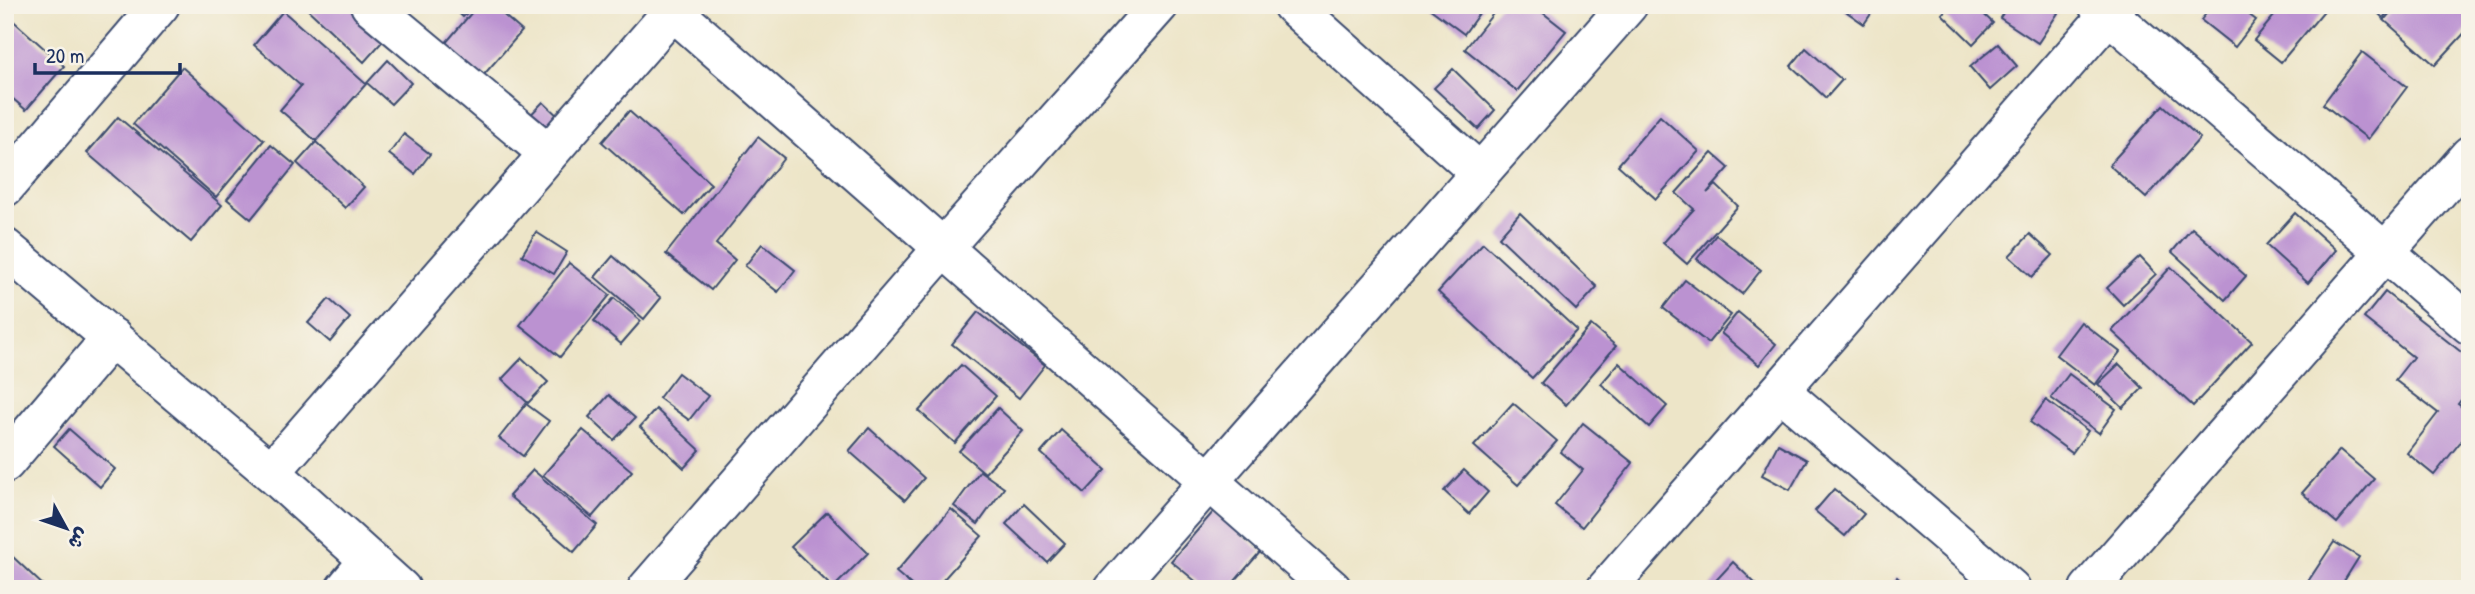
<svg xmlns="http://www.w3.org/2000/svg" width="2475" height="594" viewBox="0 0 2475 594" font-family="'Patrick Hand','Playpen Sans Arabic',sans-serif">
<rect width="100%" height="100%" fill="#f7f3e8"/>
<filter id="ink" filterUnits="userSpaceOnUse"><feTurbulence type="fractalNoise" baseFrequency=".0143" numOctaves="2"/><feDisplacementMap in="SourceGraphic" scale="14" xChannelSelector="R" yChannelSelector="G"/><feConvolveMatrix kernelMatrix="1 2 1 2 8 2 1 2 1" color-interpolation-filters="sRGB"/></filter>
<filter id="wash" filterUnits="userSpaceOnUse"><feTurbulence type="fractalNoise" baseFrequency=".00686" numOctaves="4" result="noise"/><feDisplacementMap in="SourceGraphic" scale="28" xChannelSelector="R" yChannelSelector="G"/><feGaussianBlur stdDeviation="1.57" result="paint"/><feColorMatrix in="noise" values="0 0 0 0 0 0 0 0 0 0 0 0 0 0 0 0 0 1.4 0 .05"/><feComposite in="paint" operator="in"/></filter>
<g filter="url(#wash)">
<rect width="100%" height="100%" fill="#ede5c8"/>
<g id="blocks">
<g fill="#bb92d1">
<polygon points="303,5 415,5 364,62"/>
<polygon points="450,5 474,5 463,17"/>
<polygon points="478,5 492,5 522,31 481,78 444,45"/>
<polygon points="1425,5 1485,5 1464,34"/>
<polygon points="1500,5 1533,5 1566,31 1517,91 1465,49"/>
<polygon points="1837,5 1877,5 1864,24"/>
<polygon points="1950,5 1974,5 1993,23 1973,44 1942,14"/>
<polygon points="2008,5 2046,5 2058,13 2038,43 2000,18"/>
<polygon points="2213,5 2236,5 2256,20 2235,47 2201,20"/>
<polygon points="2283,5 2328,6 2281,62 2254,40"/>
<polygon points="2370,5 2394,5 2383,18"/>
<polygon points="2397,5 2470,5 2470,27 2435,65 2384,20"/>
<polygon points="283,11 366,84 316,141 280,110 301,86 254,45"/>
<polygon points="9,17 64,66 26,110 5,92 5,22"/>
<polygon points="1998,44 2017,66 1990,90 1970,67"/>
<polygon points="1806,48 1842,80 1826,98 1791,66"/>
<polygon points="2362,52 2407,87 2368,139 2323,104"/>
<polygon points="388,60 411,83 391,104 367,83"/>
<polygon points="182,67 264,140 216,197 133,124"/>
<polygon points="1453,69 1495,110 1478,129 1434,88"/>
<polygon points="543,102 561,119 537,144 519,127"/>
<polygon points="2163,105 2200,138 2146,198 2109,165"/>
<polygon points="629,111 711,184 684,215 602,142"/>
<polygon points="1660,116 1699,151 1656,199 1618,165"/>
<polygon points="118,117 222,205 191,242 87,153"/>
<polygon points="404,134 430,154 415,174 389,154"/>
<polygon points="758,137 784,158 716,244 735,260 711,290 666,254"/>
<polygon points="316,142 364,187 345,208 297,163"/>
<polygon points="271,145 295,165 251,219 227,199"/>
<polygon points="1712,153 1729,168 1707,193 1716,185 1738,206 1687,264 1663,243 1694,209 1676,193"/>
<polygon points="1520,213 1597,287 1576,310 1499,237"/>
<polygon points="2295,213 2336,250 2308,283 2266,245"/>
<polygon points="2192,228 2246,276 2225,300 2172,252"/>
<polygon points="536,232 567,252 554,274 522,255"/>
<polygon points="2030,234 2053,255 2032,277 2009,256"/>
<polygon points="1716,235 1761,270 1742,294 1697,259"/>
<polygon points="1483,243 1577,330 1532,378 1438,292"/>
<polygon points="762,244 795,270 778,292 745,266"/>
<polygon points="613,256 661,298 644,319 595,277"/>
<polygon points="2140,257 2156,274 2123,305 2107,288"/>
<polygon points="569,263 610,295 560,357 520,325"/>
<polygon points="2171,267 2252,342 2193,406 2112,331"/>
<polygon points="1685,280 1731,315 1708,343 1663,308"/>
<polygon points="2385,292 2470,359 2470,388 2458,404 2470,413 2470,430 2434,475 2407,453 2438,413 2395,380 2413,357 2364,318"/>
<polygon points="614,298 641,321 621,344 594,321"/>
<polygon points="329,299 350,318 330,342 308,323"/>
<polygon points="978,312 1045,365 1019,398 952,344"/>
<polygon points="1738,312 1776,344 1759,365 1721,333"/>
<polygon points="2081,322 2120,352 2095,385 2056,355"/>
<polygon points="1591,325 1616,346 1566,405 1541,383"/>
<polygon points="522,358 548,382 528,403 502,379"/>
<polygon points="1619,363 1667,406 1649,427 1601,384"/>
<polygon points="2119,364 2143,388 2123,408 2098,384"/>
<polygon points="961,365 996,396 955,443 919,411"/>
<polygon points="678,373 708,396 689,420 659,398"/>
<polygon points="2069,374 2116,409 2099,433 2051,398"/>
<polygon points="609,395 635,418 614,440 589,417"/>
<polygon points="2046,400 2088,431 2072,453 2030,422"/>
<polygon points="1513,403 1557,441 1518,485 1474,446"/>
<polygon points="526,404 549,421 523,456 499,438"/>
<polygon points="998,408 1023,431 985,473 959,451"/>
<polygon points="656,409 700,450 684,468 640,427"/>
<polygon points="1583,423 1633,463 1582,527 1555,505 1583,470 1561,452"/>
<polygon points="869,428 924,478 905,500 849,451"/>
<polygon points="69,429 115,469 100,487 54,446"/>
<polygon points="583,430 632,471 592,517 543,475"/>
<polygon points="1061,430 1106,470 1085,493 1041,453"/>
<polygon points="1778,444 1807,460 1790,490 1762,475"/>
<polygon points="2340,450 2374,479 2337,523 2302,493"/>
<polygon points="533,470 597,525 574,552 509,496"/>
<polygon points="1464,470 1488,492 1469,514 1444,491"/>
<polygon points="980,471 1004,488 978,524 954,506"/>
<polygon points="1834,489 1864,514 1845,536 1815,511"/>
<polygon points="1024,504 1065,543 1047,562 1006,524"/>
<polygon points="951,509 982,536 935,589 916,589 896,572"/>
<polygon points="1214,511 1261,551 1228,589 1205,589 1171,561"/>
<polygon points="827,512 868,553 833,588 791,547"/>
<polygon points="2334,542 2359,557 2339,589 2310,589 2305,586"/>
<polygon points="13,557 47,589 20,589 5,575 5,566"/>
<polygon points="1733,562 1761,589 1708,589"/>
<polygon points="1897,577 1910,589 1887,589"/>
</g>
</g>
</g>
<g filter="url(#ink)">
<use href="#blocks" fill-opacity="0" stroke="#3a4a6e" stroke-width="2"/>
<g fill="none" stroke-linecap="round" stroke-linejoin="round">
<g stroke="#3a4a6e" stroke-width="42">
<g id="minor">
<polyline points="370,5 548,153"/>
<polyline points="1292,5 1480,173"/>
<polyline points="2098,5 2470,325"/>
<polyline points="673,11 1332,589"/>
<polyline points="5,187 160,5"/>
<polyline points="1780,391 2011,589"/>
<polyline points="5,463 112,337"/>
<polyline points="271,472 678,5"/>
<polyline points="345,589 369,560"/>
<polyline points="647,589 943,248 1159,5"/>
<polyline points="1114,589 1628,5"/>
<polyline points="1606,589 2117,5"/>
<polyline points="2089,589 2470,155"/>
</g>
</g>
<g stroke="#3a4a6e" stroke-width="42">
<polyline id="trunk" points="5,248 271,472 401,589"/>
</g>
<use href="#minor" stroke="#fff" stroke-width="38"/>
<use href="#trunk" stroke="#fff" stroke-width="38"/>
</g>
</g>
<rect width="2475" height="594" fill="none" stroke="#f7f3e8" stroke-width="28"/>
<g transform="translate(66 528) rotate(130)" stroke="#f7f3e8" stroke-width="5" paint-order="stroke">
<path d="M0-5L12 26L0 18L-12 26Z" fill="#1b2f5e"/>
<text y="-10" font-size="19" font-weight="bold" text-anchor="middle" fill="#1b2f5e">ش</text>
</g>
<path d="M35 63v10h145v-10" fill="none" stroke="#1b2f5e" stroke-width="3.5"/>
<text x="46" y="63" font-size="21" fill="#1b2f5e" stroke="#f7f3e8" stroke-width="5" paint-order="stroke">20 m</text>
</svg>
